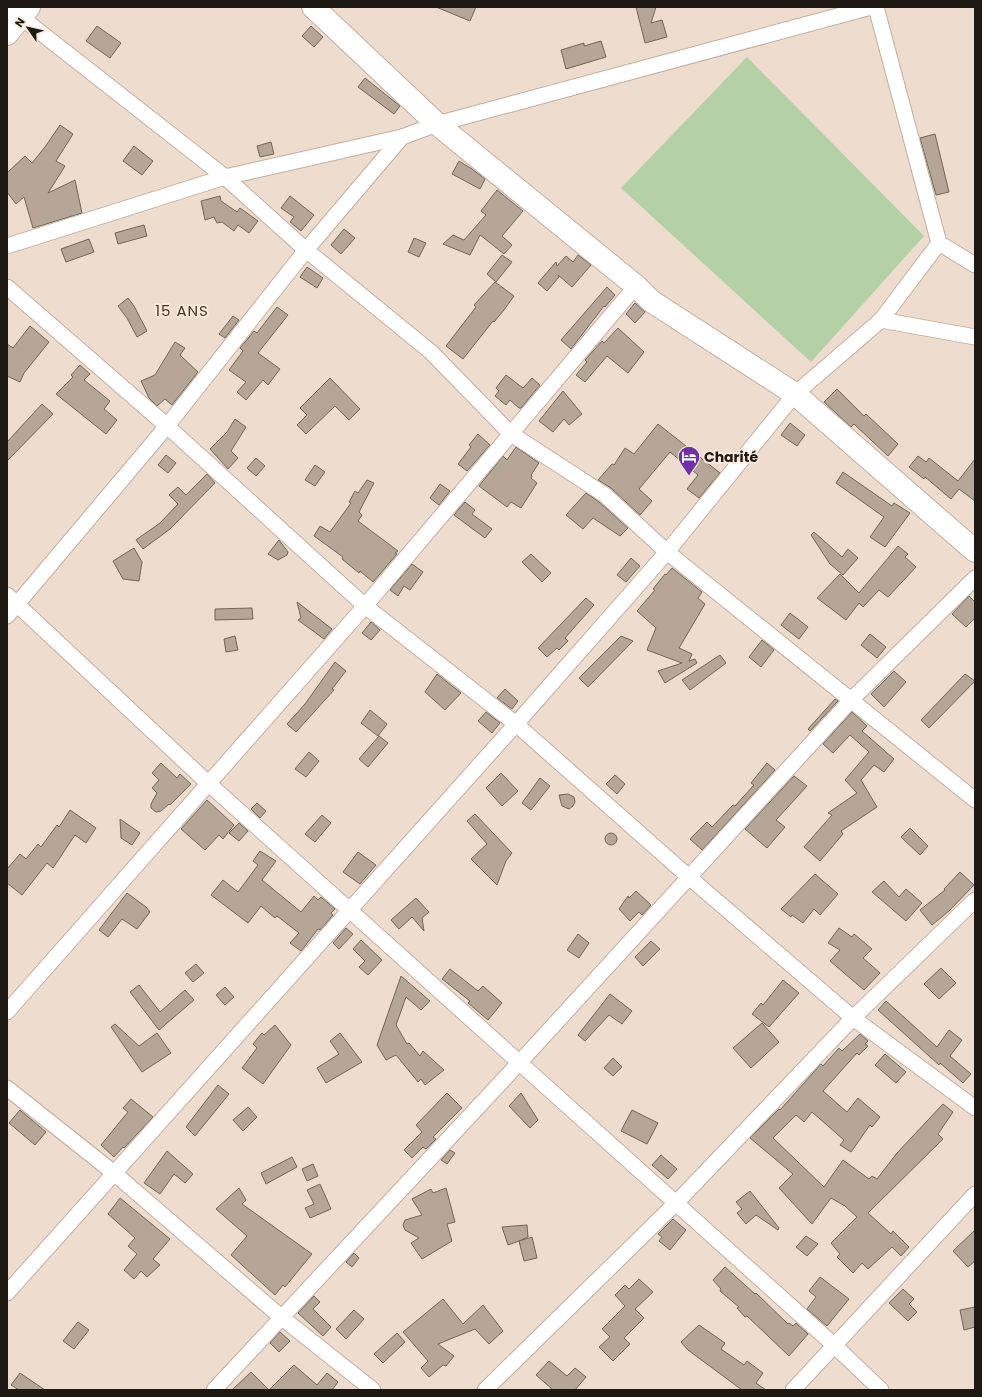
<svg xmlns="http://www.w3.org/2000/svg" width="982" height="1397" viewBox="0 0 982 1397" font-family="Poppins,sans-serif">
<rect width="100%" height="100%" fill="#eeddce"/>
<polygon fill="#b3d0a6" points="747,57 924,236 811,362 621,188"/>
<g fill="#b5a697" stroke="#736557">
<polygon points="436,7 476,7 470,21"/>
<polygon points="636,7 656,7 651,23 662,20 667,37 645,43"/>
<polygon points="97,26 121,43 110,58 86,41"/>
<polygon points="311,26 323,37 314,47 302,36"/>
<polygon points="601,41 606,57 566,69 561,50 584,43 584,46"/>
<polygon points="365,78 400,106 394,114 358,87"/>
<polygon points="60,125 73,134 56,161 65,166 48,193 75,180 82,213 33,228 24,197 16,204 7,192 7,173 25,156 32,163 45,147"/>
<polygon points="935,134 949,192 936,195 920,138"/>
<polygon points="271,142 274,154 260,157 257,146"/>
<polygon points="134,146 153,161 142,175 123,161"/>
<polygon points="459,161 472,169 485,179 480,189 452,174"/>
<polygon points="497,190 523,211 502,236 512,245 504,254 480,235 470,255 443,244 453,235 464,240 486,215 481,211"/>
<polygon points="220,196 221,201 237,212 240,208 258,221 249,233 238,225 234,231 222,222 217,223 214,217 205,220 201,201"/>
<polygon points="290,196 314,215 301,231 290,222 294,217 281,208"/>
<polygon points="144,225 147,236 118,244 115,233"/>
<polygon points="344,229 355,238 341,254 331,245"/>
<polygon points="414,238 426,243 419,257 408,252"/>
<polygon points="89,239 94,252 66,262 61,249"/>
<polygon points="502,255 512,262 496,282 487,274"/>
<polygon points="578,255 591,265 572,287 558,275 559,277 547,291 538,283 556,262 557,266 566,256 573,262"/>
<polygon points="307,267 323,278 317,288 300,277"/>
<polygon points="495,282 514,296 504,310 494,322 493,321 463,359 446,346 476,307 474,305"/>
<polygon points="607,287 615,295 605,307 604,306 571,349 561,340"/>
<polygon points="128,298 134,306 147,331 137,337 127,318 118,306"/>
<polygon points="635,303 645,312 635,323 626,314"/>
<polygon points="277,307 288,315 258,353 280,369 268,385 263,380 246,400 237,392 246,382 229,370 243,351 240,348 254,331 257,333"/>
<polygon points="233,316 239,320 225,338 219,334"/>
<polygon points="30,326 49,342 24,373 20,382 7,376 7,344 13,348"/>
<polygon points="618,328 644,352 628,373 607,356 585,382 576,375 587,362 585,360 602,341 604,343"/>
<polygon points="175,342 185,348 180,355 198,372 172,405 165,399 157,406 149,398 141,381 155,375"/>
<polygon points="80,365 90,374 84,380 110,401 104,409 117,420 106,434 56,394 73,377 71,375"/>
<polygon points="506,375 523,388 532,378 540,385 521,408 519,408 510,400 506,405 495,396 499,391 496,388"/>
<polygon points="330,378 360,409 349,420 335,406 306,434 297,425 307,415 300,408"/>
<polygon points="837,389 864,416 866,414 898,444 888,456 854,424 851,427 824,402"/>
<polygon points="563,391 582,414 569,425 564,419 553,432 539,421"/>
<polygon points="42,404 53,414 7,461 7,442"/>
<polygon points="235,419 246,427 231,451 238,458 228,469 210,449 227,432"/>
<polygon points="790,423 805,435 797,446 781,435"/>
<polygon points="658,424 720,473 699,498 687,489 698,475 670,452 639,489 652,501 640,515 611,488 598,480 612,464 614,465 625,448 634,454"/>
<polygon points="478,434 490,445 467,471 458,464 471,447 469,445"/>
<polygon points="516,447 539,463 531,475 532,476 531,478 537,483 521,508 511,502 507,507 479,486 503,456 507,460"/>
<polygon points="166,455 176,463 168,473 158,465"/>
<polygon points="918,456 926,462 929,458 958,481 975,459 975,501 959,489 951,499 925,477 924,479 909,467"/>
<polygon points="256,458 265,466 256,476 247,468"/>
<polygon points="315,465 325,472 315,486 305,480"/>
<polygon points="843,472 892,506 894,503 910,513 885,547 870,537 884,517 836,483"/>
<polygon points="207,474 215,483 170,529 143,549 136,540 160,523 178,504 169,495 178,487 186,495"/>
<polygon points="367,480 374,483 359,512 362,515 358,521 398,551 395,553 397,554 373,582 360,571 359,573 342,559 343,557 314,536 320,526 330,532 351,503 349,502 355,491 358,493"/>
<polygon points="440,484 450,491 439,505 430,498"/>
<polygon points="586,493 599,502 628,528 620,536 593,518 583,529 566,515"/>
<polygon points="465,502 475,510 472,514 492,529 485,538 454,515"/>
<polygon points="814,532 842,557 848,549 858,558 843,575 830,564 811,535"/>
<polygon points="279,540 288,552 287,555 278,560 268,554"/>
<polygon points="898,546 908,554 905,557 916,567 888,597 879,590 863,607 859,603 846,620 817,598 840,574 859,593"/>
<polygon points="134,548 142,562 139,581 123,579 113,561"/>
<polygon points="531,554 551,573 542,582 522,562"/>
<polygon points="631,558 640,566 626,582 617,575"/>
<polygon points="412,564 423,572 410,590 404,586 398,596 390,590"/>
<polygon points="672,568 702,592 698,598 705,604 679,648 692,654 689,661 695,659 697,663 665,683 658,671 682,663 647,650 656,628 637,611 655,590 653,589 665,574 666,575"/>
<polygon points="969,596 975,602 975,618 966,627 952,614"/>
<polygon points="586,598 594,605 565,638 568,641 559,650 557,648 547,657 538,648"/>
<polygon points="297,602 332,629 324,639 298,620 301,618"/>
<polygon points="252,608 253,619 215,620 215,609"/>
<polygon points="790,613 808,627 799,639 781,625"/>
<polygon points="371,622 380,630 371,640 362,633"/>
<polygon points="870,634 886,647 877,658 861,645"/>
<polygon points="235,636 238,650 226,652 224,639"/>
<polygon points="621,636 633,641 588,687 579,678"/>
<polygon points="762,640 774,650 761,667 749,657"/>
<polygon points="720,655 726,663 690,690 682,680"/>
<polygon points="335,662 346,671 332,689 334,690 296,732 287,724 305,704"/>
<polygon points="894,671 906,682 884,707 871,694"/>
<polygon points="437,674 461,693 445,710 425,692"/>
<polygon points="965,674 975,681 929,728 921,720"/>
<polygon points="505,689 518,701 512,709 497,698"/>
<polygon points="835,699 838,701 810,731 808,729"/>
<polygon points="370,710 387,724 378,736 361,723"/>
<polygon points="486,712 500,723 492,733 478,721"/>
<polygon points="852,712 867,726 862,731 894,759 884,772 874,765 861,780 877,807 841,831 843,834 820,861 804,847 832,815 828,813 857,793 845,780 869,752 850,735 833,753 823,744"/>
<polygon points="379,736 388,743 368,767 359,759"/>
<polygon points="309,752 319,761 306,777 295,769"/>
<polygon points="161,763 177,778 180,774 191,784 170,805 169,804 161,811 156,812 151,808 151,804 157,793 152,788 159,780 152,773"/>
<polygon points="767,763 775,770 702,850 690,839 707,822 712,827 733,805 735,806 754,785 751,783"/>
<polygon points="501,773 518,791 502,806 486,788"/>
<polygon points="615,775 625,784 617,794 606,784"/>
<polygon points="794,776 807,786 776,820 785,827 767,848 745,829"/>
<polygon points="540,778 550,786 531,810 522,803"/>
<polygon points="568,794 574,797 575,802 573,806 569,809 562,806 559,795"/>
<polygon points="207,800 234,825 223,839 219,835 205,850 181,829"/>
<polygon points="257,803 266,811 260,818 251,809"/>
<polygon points="70,810 96,828 86,843 75,835 53,868 47,863 22,895 7,883 7,869 20,854 26,859 38,844 41,847 57,825 59,827"/>
<polygon points="475,814 512,853 506,861 497,885 471,859 487,844 467,821"/>
<polygon points="322,815 331,823 315,842 305,834"/>
<polygon points="120,819 140,833 132,845 121,838"/>
<polygon points="239,823 248,831 239,841 229,833"/>
<polygon points="910,828 928,846 920,855 901,837"/>
<circle cx="611" cy="839" r="6"/>
<polygon points="260,851 276,861 262,880 301,912 314,896 318,900 321,897 335,909 331,913 333,915 320,930 318,929 301,951 290,943 299,933 277,916 275,918 261,906 248,923 211,895 223,880 238,892 258,865 253,861"/>
<polygon points="358,852 376,865 360,884 343,872"/>
<polygon points="960,872 974,885 949,911 932,925 920,910 945,890 944,889"/>
<polygon points="815,874 838,894 820,915 814,909 803,923 792,915 791,917 781,909"/>
<polygon points="884,881 899,897 906,889 922,903 906,921 872,892"/>
<polygon points="636,891 651,905 642,915 639,912 630,921 619,909 628,896 629,898"/>
<polygon points="127,893 146,907 150,912 137,929 122,919 108,937 99,930"/>
<polygon points="416,898 429,912 422,918 424,931 412,917 399,929 391,920"/>
<polygon points="346,928 353,934 339,949 333,943"/>
<polygon points="839,928 852,937 854,934 872,949 863,958 880,973 864,990 830,961 840,950 828,943"/>
<polygon points="578,934 589,943 579,958 567,950"/>
<polygon points="361,940 382,960 368,975 359,967 365,961 353,949"/>
<polygon points="651,941 660,949 643,966 635,957"/>
<polygon points="196,964 204,973 193,982 185,973"/>
<polygon points="941,968 956,983 939,999 924,984"/>
<polygon points="450,969 478,991 483,986 502,1003 488,1020 468,1003 470,1001 442,979"/>
<polygon points="401,976 430,1001 421,1010 406,997 396,1025 407,1044 409,1043 420,1056 423,1051 444,1070 425,1085 421,1079 418,1082 396,1055 386,1060 377,1045"/>
<polygon points="783,980 799,993 769,1027 752,1014 761,1003 763,1005"/>
<polygon points="139,985 160,1012 185,990 194,1000 159,1030 130,992"/>
<polygon points="225,987 234,997 225,1005 216,995"/>
<polygon points="610,994 632,1011 622,1024 609,1015 585,1041 578,1035"/>
<polygon points="886,1001 937,1047 949,1030 962,1040 950,1056 971,1074 963,1083 940,1063 939,1065 878,1010"/>
<polygon points="762,1023 779,1042 751,1068 733,1048"/>
<polygon points="115,1024 139,1046 157,1033 171,1053 142,1072 111,1027"/>
<polygon points="275,1025 291,1045 263,1084 242,1068 257,1048 253,1044 262,1033 264,1035"/>
<polygon points="340,1033 362,1062 326,1083 317,1068 339,1054 330,1041"/>
<polygon points="860,1034 868,1041 865,1044 868,1046 859,1055 857,1053 823,1091 847,1112 858,1098 880,1117 872,1127 870,1125 851,1152 840,1145 844,1140 812,1112 804,1122 796,1115 773,1138 824,1187 843,1160 869,1179 872,1176 877,1179 897,1153 943,1104 953,1112 938,1134 943,1139 868,1213 891,1234 893,1231 909,1247 901,1256 892,1247 868,1269 862,1263 853,1273 837,1257 840,1254 831,1243 857,1217 845,1206 831,1198 812,1224 779,1188 793,1174 750,1138 779,1109 780,1110 821,1064 823,1066 839,1048 842,1051"/>
<polygon points="885,1054 906,1072 896,1083 875,1065"/>
<polygon points="613,1058 622,1067 613,1076 604,1068"/>
<polygon points="218,1085 229,1094 195,1136 186,1127"/>
<polygon points="447,1093 462,1108 433,1137 436,1139 426,1149 423,1147 412,1158 404,1150 422,1132 416,1125"/>
<polygon points="521,1093 538,1120 530,1128 509,1106"/>
<polygon points="131,1099 153,1117 124,1148 123,1147 114,1157 101,1145 128,1112 123,1108"/>
<polygon points="248,1107 257,1117 243,1131 233,1120"/>
<polygon points="20,1110 46,1132 35,1145 9,1123"/>
<polygon points="632,1110 658,1123 647,1144 621,1131"/>
<polygon points="450,1150 455,1153 447,1164 441,1160"/>
<polygon points="167,1151 193,1174 185,1183 174,1174 160,1194 144,1183"/>
<polygon points="661,1155 677,1169 668,1179 652,1165"/>
<polygon points="292,1157 297,1167 266,1184 261,1173"/>
<polygon points="313,1164 318,1176 307,1181 302,1169"/>
<polygon points="320,1184 331,1209 310,1218 305,1208 314,1204 307,1190"/>
<polygon points="239,1188 246,1200 242,1204 312,1254 285,1287 283,1285 275,1295 231,1255 247,1236 216,1209"/>
<polygon points="446,1188 455,1222 447,1224 452,1241 422,1259 411,1243 419,1238 405,1230 403,1225 405,1220 422,1215 412,1199 431,1189 433,1193"/>
<polygon points="750,1191 779,1228 778,1230 756,1215 746,1224 737,1213 742,1209 736,1202"/>
<polygon points="120,1198 170,1239 153,1259 160,1265 147,1277 141,1271 134,1279 124,1270 137,1254 128,1246 135,1238 108,1214"/>
<polygon points="673,1219 686,1230 670,1250 659,1241 662,1237 658,1234"/>
<polygon points="527,1225 528,1237 519,1241 532,1237 537,1258 524,1261 519,1241 508,1245 502,1227"/>
<polygon points="975,1230 975,1261 968,1267 953,1251"/>
<polygon points="806,1236 818,1244 807,1256 796,1247"/>
<polygon points="354,1253 359,1258 352,1267 346,1262"/>
<polygon points="725,1267 755,1294 756,1293 788,1324 789,1323 793,1326 796,1323 808,1334 789,1356 747,1316 745,1317 737,1308 739,1307 720,1291 721,1289 713,1280"/>
<polygon points="820,1277 849,1299 827,1326 807,1309 816,1297 809,1291"/>
<polygon points="639,1279 653,1292 635,1309 644,1318 624,1338 630,1344 613,1361 599,1347 610,1337 602,1329 625,1306 615,1295 625,1285 629,1289"/>
<polygon points="903,1289 914,1299 909,1304 917,1312 908,1321 889,1303"/>
<polygon points="314,1296 320,1302 313,1309 331,1327 323,1336 298,1313"/>
<polygon points="443,1299 463,1324 483,1305 503,1331 489,1344 475,1329 438,1344 454,1356 446,1366 443,1365 429,1377 421,1368 428,1361 403,1332"/>
<polygon points="975,1307 975,1327 964,1330 960,1310"/>
<polygon points="354,1310 364,1319 346,1339 336,1329"/>
<polygon points="78,1322 89,1330 74,1349 63,1341"/>
<polygon points="699,1325 725,1343 721,1349 744,1365 747,1361 763,1373 756,1383 766,1390 742,1390 688,1350 681,1342"/>
<polygon points="280,1332 290,1341 279,1352 270,1343"/>
<polygon points="397,1333 405,1342 383,1363 374,1354"/>
<polygon points="549,1361 567,1376 575,1368 586,1377 575,1390 553,1390 536,1375"/>
<polygon points="294,1365 317,1385 327,1373 338,1382 332,1390 232,1390 251,1372 269,1390"/>
<polygon points="20,1373 45,1390 19,1390 11,1385"/>
</g>
<g fill="none" stroke-linecap="round" stroke-linejoin="round">
<g stroke="#bfafa1" stroke-width="17">
<g id="street">
<polyline points="8,7 225,177 306,250 431,352 510,433 605,495 667,552 975,800"/>
<polyline points="876,7 939,243 975,265"/>
<polyline points="7,246 225,177 402,137 437,124 871,7"/>
<polyline points="7,287 167,426 365,606 516,724 690,878 853,1018 975,1108"/>
<polyline points="881,320 975,337"/>
<polyline points="7,595 209,784 834,1345 881,1390"/>
<polyline points="7,616 167,426 306,250 402,137"/>
<polyline points="7,1012 365,606 636,286"/>
<polyline points="7,1088 114,1173 281,1317 373,1390"/>
<polyline points="7,1293 516,724 667,552 795,394 881,320 939,243"/>
<polyline points="214,1390 520,1062 852,699 975,578"/>
<polyline points="485,1390 676,1203 853,1018 975,900"/>
<polyline points="793,1390 975,1194"/>
</g>
</g>
<g stroke="#bfafa1" stroke-width="24">
<g id="secondary">
<polyline points="313,7 437,124 636,286 651,301 795,394 975,551"/>
<polyline points="7,34 29,7"/>
</g>
</g>
<use href="#street" stroke="#fff" stroke-width="15"/>
<use href="#secondary" stroke="#fff" stroke-width="22"/>
</g>
<defs>
<g id="hotel-pin" transform="scale(1.15)"><path d="M0 17L-7.5 6A9.5 9.5 0 1 1 7.5 6Z" fill="#6e31a7" stroke="#fbeadb"/><path d="M-6-4.5h1.5V1H6V5H4.5V3h-9V5H-6ZM-4 0a1.8 1.8 0 1 1 3.6 0ZM.5 0V-2.5h3Q6-2.5 6 0Z" fill="#fff"/></g>
</defs>
<g fill-rule="evenodd">
<use href="#hotel-pin" x="689" y="457"/>
</g>
<g text-anchor="middle" dominant-baseline="central" stroke-width="3.5" stroke-linejoin="round" paint-order="stroke">
<g font-size="14" font-weight="bold" fill="#1f1914" stroke="#fbeadb" text-anchor="start">
<text x="704" y="457">Charité</text>
</g>
<g font-size="15" letter-spacing="1" fill="#423629" stroke="#fbeadb">
<text x="182" y="310">15 ANS</text>
</g>
</g>
<rect width="982" height="1397" fill="none" stroke="#1f1914" stroke-width="16"/>
<g transform="translate(28 28) rotate(304)" stroke="#fbeadb" stroke-width="3" paint-order="stroke">
<path d="M0-3L7 15L0 10L-7 15Z" fill="#1f1914"/>
<text y="-6" font-size="11" font-weight="bold" text-anchor="middle" fill="#1f1914">N</text>
</g>
</svg>
